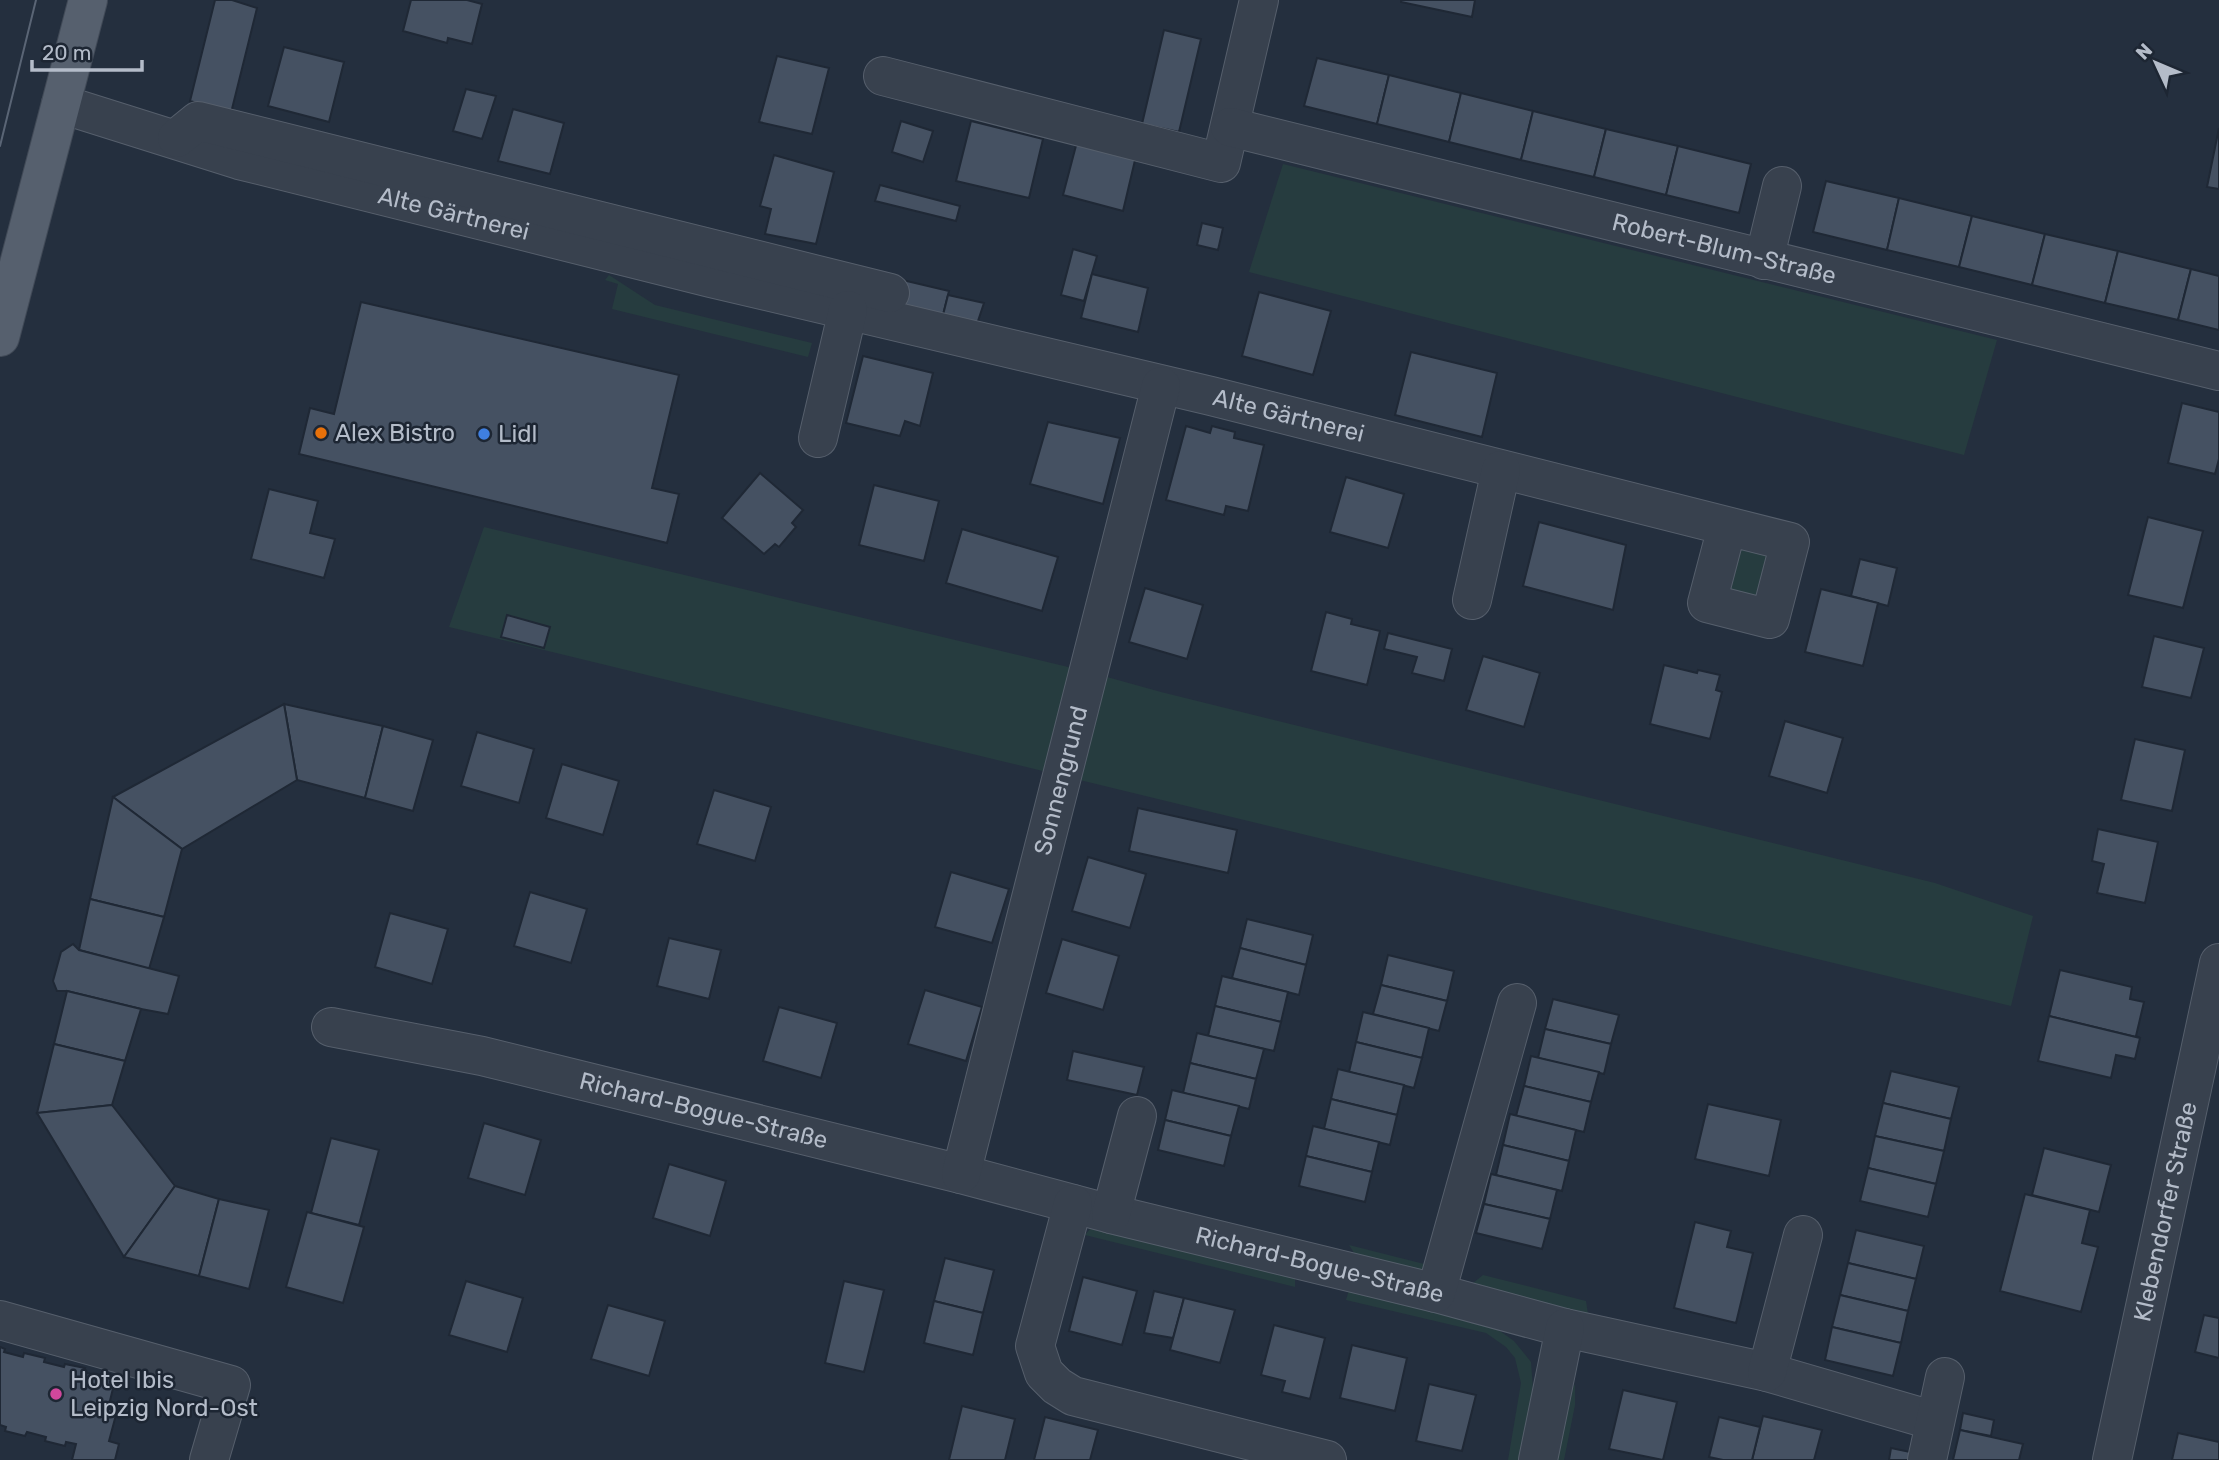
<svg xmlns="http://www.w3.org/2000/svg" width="2219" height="1460" viewBox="0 0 2219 1460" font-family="Rubik,sans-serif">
<rect width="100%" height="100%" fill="#242f3e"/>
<g fill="#263c3f">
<polygon points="1283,164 1997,340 1964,455 1249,272"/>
<polygon points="609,275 655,305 812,343 808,357 612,309 618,284 605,280"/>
<polygon points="484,527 1089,672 1161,692 1935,883 2033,916 2011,1006 449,627"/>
<polygon points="1740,546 1769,553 1756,601 1726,593"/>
<polygon points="1101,1227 1295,1276 1295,1287 1085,1235 1090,1229"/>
<polygon points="1349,1245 1432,1266 1432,1275 1356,1256"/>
<polygon points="1483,1275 1586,1301 1588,1314 1472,1284"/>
<polygon points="1349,1290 1490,1324 1514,1341 1531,1362 1533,1389 1520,1460 1508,1460 1521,1383 1515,1358 1506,1347 1486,1333 1346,1300"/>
<polygon points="1575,1384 1575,1405 1564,1460 1555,1460 1566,1401"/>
</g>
<g fill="#455162" stroke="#1f2835" stroke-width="2">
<polygon points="215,0 232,0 257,8 231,113 190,101"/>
<polygon points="411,0 467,0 482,4 472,44 448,38 447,43 403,31"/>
<polygon points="1401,0 1475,0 1472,17 1401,2"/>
<polygon points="1164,30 1201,39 1179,132 1142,124"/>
<polygon points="284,47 344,62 329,122 268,106"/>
<polygon points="777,56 829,68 812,134 759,122"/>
<polygon points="1317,58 1389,75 1377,124 1304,106"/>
<polygon points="1389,75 1461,93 1449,142 1377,124"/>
<polygon points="466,89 496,96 482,139 453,131"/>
<polygon points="1461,93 1533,111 1521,160 1449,142"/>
<polygon points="513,109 564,123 550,174 498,161"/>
<polygon points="1533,111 1606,129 1594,177 1521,160"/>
<polygon points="901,121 933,131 923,162 892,152"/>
<polygon points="971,121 1043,139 1029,198 956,181"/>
<polygon points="2219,128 2219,189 2207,187"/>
<polygon points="1606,129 1678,146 1666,195 1594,177"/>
<polygon points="1078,138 1136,156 1123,211 1063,195"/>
<polygon points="1678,146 1751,164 1739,213 1666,195"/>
<polygon points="774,155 834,172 816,244 765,234 771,209 760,206"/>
<polygon points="1826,181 1899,198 1887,250 1813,232"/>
<polygon points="880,185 960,206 956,221 875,201"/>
<polygon points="1899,198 1972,216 1959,267 1887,250"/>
<polygon points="1972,216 2045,234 2032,285 1959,267"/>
<polygon points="1202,223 1223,228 1218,250 1197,245"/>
<polygon points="2045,234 2118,251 2105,303 2032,285"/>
<polygon points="1073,249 1097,256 1084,301 1061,295"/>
<polygon points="2118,251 2191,269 2178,320 2105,303"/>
<polygon points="2191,269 2219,276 2219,330 2178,320"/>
<polygon points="1092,274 1148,288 1138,332 1081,318"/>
<polygon points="894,278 949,291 943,315 888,301"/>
<polygon points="1259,292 1331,311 1313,375 1242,356"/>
<polygon points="948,295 984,303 977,324 943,315"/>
<polygon points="361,302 679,375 652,488 679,494 667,543 299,454 310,408 334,414"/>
<polygon points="1411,352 1497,373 1482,437 1395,415"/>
<polygon points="863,356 933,373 920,426 905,421 900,436 846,423"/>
<polygon points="2182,403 2219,412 2219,459 2215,474 2168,463"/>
<polygon points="1048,422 1120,438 1103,504 1030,484"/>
<polygon points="1186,426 1210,433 1212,426 1235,432 1234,438 1264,445 1248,511 1226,506 1224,515 1166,500"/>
<polygon points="760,473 803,510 792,523 796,527 779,547 775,544 764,554 722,518"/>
<polygon points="1346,477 1404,494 1388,548 1330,532"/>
<polygon points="874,485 939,501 924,561 859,545"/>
<polygon points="269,489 318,501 310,533 335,539 324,578 251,559"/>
<polygon points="2148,517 2203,531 2183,608 2128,595"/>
<polygon points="1539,522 1626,545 1613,610 1523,586"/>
<polygon points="962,529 1058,557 1042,611 946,583"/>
<polygon points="1860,559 1897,568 1888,606 1851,596"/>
<polygon points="1145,588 1203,605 1187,659 1129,642"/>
<polygon points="1821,589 1878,603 1863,666 1805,652"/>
<polygon points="1326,612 1352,619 1351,624 1380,631 1367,685 1311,671"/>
<polygon points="507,615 550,627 544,648 501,637"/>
<polygon points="1388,633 1452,649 1444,681 1412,673 1417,657 1384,649"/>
<polygon points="2154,636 2204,648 2191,698 2142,687"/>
<polygon points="1483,656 1540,673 1524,727 1466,710"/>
<polygon points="1664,665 1697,673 1698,670 1720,675 1716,690 1722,692 1710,739 1650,724"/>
<polygon points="284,704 383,726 365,798 297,780"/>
<polygon points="284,704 297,780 182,849 113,797"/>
<polygon points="1785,721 1843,738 1827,793 1769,776"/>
<polygon points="383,726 433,740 413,811 365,798"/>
<polygon points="477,732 534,749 519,803 461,786"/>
<polygon points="2135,739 2185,750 2172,811 2121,800"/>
<polygon points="562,764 619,781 603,835 546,818"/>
<polygon points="714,790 771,807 755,861 697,844"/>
<polygon points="113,797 182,849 164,917 90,899"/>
<polygon points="1138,808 1237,830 1228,873 1129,851"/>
<polygon points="2098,829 2158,842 2145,903 2097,893 2104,864 2092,861"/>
<polygon points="1088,857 1146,874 1130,928 1072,911"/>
<polygon points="951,872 1009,889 992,943 935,927"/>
<polygon points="530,892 587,909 571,963 514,946"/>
<polygon points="90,899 164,917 149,969 79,950"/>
<polygon points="390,913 448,929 432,984 375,967"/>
<polygon points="1247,919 1313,935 1306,965 1240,948"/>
<polygon points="669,938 721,950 709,999 657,986"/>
<polygon points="1062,939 1119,956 1103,1010 1046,993"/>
<polygon points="73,944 79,950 179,976 168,1014 141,1009 67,991 57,991 53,981 61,952"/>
<polygon points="1240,948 1306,965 1299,995 1232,978"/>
<polygon points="1388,955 1454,971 1447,1001 1381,985"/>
<polygon points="2060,970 2132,987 2130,999 2144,1002 2136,1036 2140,1038 2049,1016"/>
<polygon points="1222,976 1288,992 1281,1022 1215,1006"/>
<polygon points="1381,985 1447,1001 1439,1031 1373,1014"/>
<polygon points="925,990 982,1007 966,1061 908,1044"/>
<polygon points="67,991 141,1009 125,1061 54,1044"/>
<polygon points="1553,999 1619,1015 1611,1044 1545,1029"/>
<polygon points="1215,1006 1281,1022 1274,1051 1208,1036"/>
<polygon points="779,1007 837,1023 821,1078 763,1061"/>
<polygon points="1363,1012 1429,1028 1422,1058 1356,1042"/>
<polygon points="2049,1016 2140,1038 2135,1059 2116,1055 2111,1078 2038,1061"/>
<polygon points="1545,1029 1611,1044 1604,1074 1538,1058"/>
<polygon points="1197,1033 1264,1049 1256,1079 1190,1063"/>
<polygon points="1356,1042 1422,1058 1414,1088 1349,1072"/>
<polygon points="54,1044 125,1061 112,1105 37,1113"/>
<polygon points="1073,1051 1144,1067 1137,1095 1067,1080"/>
<polygon points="1531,1056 1599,1072 1591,1102 1524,1086"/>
<polygon points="1190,1063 1256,1079 1249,1109 1183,1093"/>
<polygon points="1338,1069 1404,1085 1397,1115 1331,1099"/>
<polygon points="1891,1071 1959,1087 1951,1119 1883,1103"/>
<polygon points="1524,1086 1591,1102 1584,1132 1516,1116"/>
<polygon points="1172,1090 1239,1106 1231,1136 1165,1120"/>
<polygon points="1331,1099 1397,1115 1390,1145 1324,1129"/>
<polygon points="1883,1103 1951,1119 1944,1151 1875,1136"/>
<polygon points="1708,1104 1781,1120 1769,1176 1695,1159"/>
<polygon points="112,1105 175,1186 124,1257 37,1113"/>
<polygon points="1510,1114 1576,1130 1569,1161 1503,1145"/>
<polygon points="1165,1120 1231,1136 1224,1166 1158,1150"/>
<polygon points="484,1123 541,1140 525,1195 468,1178"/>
<polygon points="1313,1126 1379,1142 1372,1172 1306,1156"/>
<polygon points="1875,1136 1944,1151 1936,1184 1868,1168"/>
<polygon points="331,1138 379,1150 359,1225 311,1213"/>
<polygon points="1503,1145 1569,1161 1562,1191 1496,1175"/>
<polygon points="2044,1148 2111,1165 2099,1212 2032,1195"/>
<polygon points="1306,1156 1372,1172 1365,1202 1299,1186"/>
<polygon points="669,1164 726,1181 710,1236 653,1218"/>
<polygon points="1868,1168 1936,1184 1928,1217 1860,1201"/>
<polygon points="1491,1174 1557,1190 1550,1219 1484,1204"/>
<polygon points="175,1186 219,1199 199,1276 124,1257"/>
<polygon points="2025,1194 2090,1210 2082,1243 2098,1247 2081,1312 2000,1291"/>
<polygon points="219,1199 269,1210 249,1289 199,1276"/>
<polygon points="1484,1204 1550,1219 1542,1249 1476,1233"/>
<polygon points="307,1212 364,1227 343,1303 286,1287"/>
<polygon points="1695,1222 1731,1231 1727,1247 1753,1253 1736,1323 1674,1308"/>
<polygon points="1856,1230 1924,1246 1916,1279 1848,1263"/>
<polygon points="945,1258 994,1270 983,1313 934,1301"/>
<polygon points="1848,1263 1916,1279 1908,1311 1840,1295"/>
<polygon points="1083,1277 1137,1291 1122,1345 1069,1331"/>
<polygon points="466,1281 523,1298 507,1352 449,1335"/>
<polygon points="844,1281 884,1290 864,1372 825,1363"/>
<polygon points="1154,1291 1184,1298 1173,1338 1144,1333"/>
<polygon points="1840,1295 1908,1311 1901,1343 1832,1327"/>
<polygon points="1184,1298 1235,1310 1220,1363 1170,1350"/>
<polygon points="934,1301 983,1313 973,1355 924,1343"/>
<polygon points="608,1305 665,1321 649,1376 591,1359"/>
<polygon points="2204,1315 2219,1318 2219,1358 2195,1352"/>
<polygon points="1274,1325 1325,1338 1310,1399 1282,1392 1285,1381 1261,1375"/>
<polygon points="1832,1327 1901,1343 1893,1376 1825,1360"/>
<polygon points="1352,1345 1407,1358 1395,1411 1340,1398"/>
<polygon points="0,1347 5,1349 4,1352 23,1357 24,1353 45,1358 44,1362 64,1367 65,1364 85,1368 83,1372 104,1377 105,1373 116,1376 108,1409 117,1411 109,1441 119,1444 115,1460 72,1460 76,1444 66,1442 65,1446 45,1441 46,1437 27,1432 25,1436 5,1431 6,1427 0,1425"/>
<polygon points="1429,1384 1476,1395 1462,1451 1416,1441"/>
<polygon points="1623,1390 1677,1402 1663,1460 1609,1449"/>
<polygon points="962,1406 1015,1419 1005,1460 949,1460"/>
<polygon points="1963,1413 1994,1420 1991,1436 1960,1430"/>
<polygon points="1763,1416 1822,1430 1814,1460 1752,1460"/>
<polygon points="1045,1417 1098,1430 1090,1460 1034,1460"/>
<polygon points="1719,1417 1760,1427 1752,1460 1723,1460 1709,1457"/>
<polygon points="1960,1430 2023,1444 2019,1460 1953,1460"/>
<polygon points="2178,1433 2219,1442 2219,1460 2172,1460"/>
<polygon points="1891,1448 1915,1453 1914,1460 1889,1460"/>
</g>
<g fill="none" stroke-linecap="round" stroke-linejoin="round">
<g stroke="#565f6c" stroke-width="40">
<g id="minor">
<polyline points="883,76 1221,163 1259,0"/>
<path id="s1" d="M61,104L239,160L711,278L1211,396L1790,542L1770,619L1707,603L1727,527"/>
<path id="s2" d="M1230,127L2219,371"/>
<polyline points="177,138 198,121 890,293"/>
<polyline points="1764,260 1782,186"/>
<polyline points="818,438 848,310"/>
<polyline points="1472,600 1501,470"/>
<path id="s3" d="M331,1027L482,1056L961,1174L1111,1214L1436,1293L1565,1328L1767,1372L1935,1421"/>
<path id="s4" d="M961,1174L1161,386"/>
<polyline points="1073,1204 1035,1346 1044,1373 1057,1386 1073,1396 1327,1460"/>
<polyline points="1111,1214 1137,1116"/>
<polyline points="1436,1293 1517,1003"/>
<polyline points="0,1320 231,1385 209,1460"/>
<polyline points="1767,1372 1803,1235"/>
<polyline points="1538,1460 1565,1328"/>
<polyline points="1927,1460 1945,1377"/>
<path id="s5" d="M2112,1460L2219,963"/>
</g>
</g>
<g stroke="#414a57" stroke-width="40">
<polyline id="major" points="0,337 88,0"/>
</g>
<use href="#minor" stroke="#38414e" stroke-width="38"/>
<use href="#major" stroke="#56606e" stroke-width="38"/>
<polyline stroke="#5a6575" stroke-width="2" points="0,146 36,0"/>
</g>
<circle fill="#e8710a" stroke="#1d2633" stroke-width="2.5" cx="321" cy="433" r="7"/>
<circle fill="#3f7fe0" stroke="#1d2633" stroke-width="2.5" cx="484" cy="434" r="7"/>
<circle fill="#d1479c" stroke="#1d2633" stroke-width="2.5" cx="56" cy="1394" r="7"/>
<g text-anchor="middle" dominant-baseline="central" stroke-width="5" stroke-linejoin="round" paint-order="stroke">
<g font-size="24" fill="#b4bcc9" stroke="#1d2633">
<text stroke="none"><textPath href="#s1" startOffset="408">Alte Gärtnerei</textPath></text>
<text stroke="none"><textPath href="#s2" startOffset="509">Robert-Blum-Straße</textPath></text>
<text stroke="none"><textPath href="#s1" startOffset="1267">Alte Gärtnerei</textPath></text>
<text stroke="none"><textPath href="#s4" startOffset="406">Sonnengrund</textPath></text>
<text stroke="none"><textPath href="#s3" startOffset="382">Richard-Bogue-Straße</textPath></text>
<text stroke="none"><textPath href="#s5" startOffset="254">Klebendorfer Straße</textPath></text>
<text stroke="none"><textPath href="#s3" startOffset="1017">Richard-Bogue-Straße</textPath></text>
</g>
<g font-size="24" fill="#b4bcc9" stroke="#1d2633" text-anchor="start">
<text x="335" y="433">Alex Bistro</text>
<text x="498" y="434">Lidl</text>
<text x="70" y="1380">Hotel Ibis<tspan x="70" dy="28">Leipzig Nord-Ost</tspan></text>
</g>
</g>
<g transform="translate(2156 63) rotate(314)" stroke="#1d2633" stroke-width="5" paint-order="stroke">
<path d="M0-5L12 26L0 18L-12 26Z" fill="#b4bcc9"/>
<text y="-10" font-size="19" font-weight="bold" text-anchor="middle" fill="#b4bcc9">N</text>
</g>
<path d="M32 60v10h110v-10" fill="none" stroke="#b4bcc9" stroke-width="3.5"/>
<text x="42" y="60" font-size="21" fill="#b4bcc9" stroke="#1d2633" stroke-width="5" paint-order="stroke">20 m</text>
</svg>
